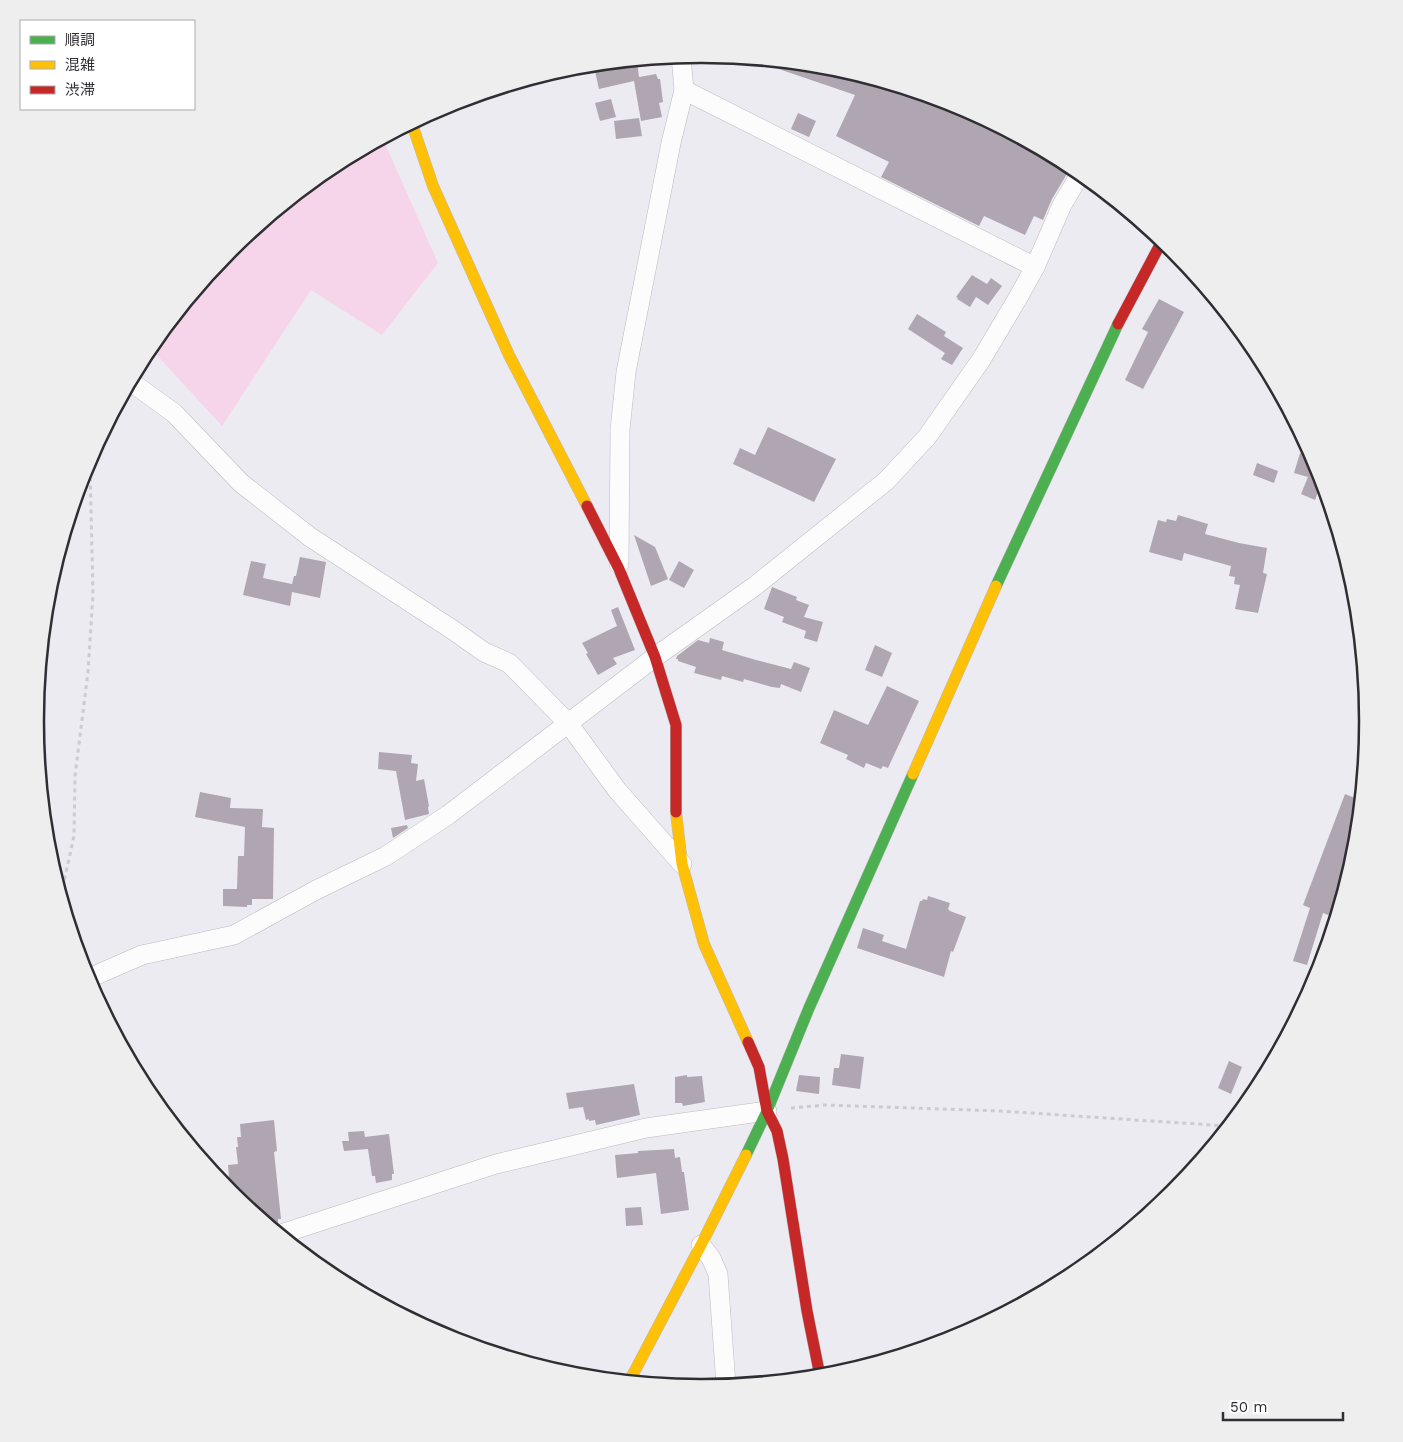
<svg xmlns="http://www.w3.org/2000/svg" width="1403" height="1442" viewBox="0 0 1403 1442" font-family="'Work Sans','Noto Sans JP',sans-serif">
<rect width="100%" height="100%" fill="#edebf2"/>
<polygon fill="#f6d5eb" points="383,139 438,263 382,335 311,290 222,426 152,350 154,343 230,250 331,167"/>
<g fill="#afa6b2">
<polygon points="637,61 639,77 656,74 658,79 660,79 663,102 659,103 662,117 641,121 634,81 599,89 595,71"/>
<polygon points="774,62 832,67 957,106 1073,168 1068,172 1052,199 1043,220 1034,216 1025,235 984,216 979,226 881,177 889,162 836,136 855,95 773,67"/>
<polygon points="611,99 616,117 600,121 595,103"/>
<polygon points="798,113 816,121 809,137 791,129"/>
<polygon points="639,118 642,136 616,139 614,121"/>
<polygon points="972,275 987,284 991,278 1002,286 988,305 976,297 970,307 957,299 958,298 956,297"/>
<polygon points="1159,299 1184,312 1143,389 1125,380 1148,332 1142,329"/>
<polygon points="917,314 946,332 944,336 963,348 952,365 941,359 945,353 908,329"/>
<polygon points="768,427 836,459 814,502 733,464 740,448 755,455"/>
<polygon points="1300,453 1312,457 1317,466 1322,482 1315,500 1301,494 1308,477 1294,473"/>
<polygon points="1257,463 1278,471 1274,483 1253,475"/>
<polygon points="1178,515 1208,524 1205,534 1239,543 1267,548 1263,573 1267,574 1258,613 1235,609 1240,585 1234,584 1235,577 1229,576 1231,566 1184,553 1182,561 1149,552 1158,520 1166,522 1167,519 1176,521"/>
<polygon points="634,535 655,547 668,579 651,586"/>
<polygon points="300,557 326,562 320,598 292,592 290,606 243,595 251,561 266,564 263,578 292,584 294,576 296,576"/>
<polygon points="679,561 694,570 684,588 669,580"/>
<polygon points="772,587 797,597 796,600 809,605 804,617 823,622 817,642 804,638 806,631 782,622 784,617 764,609"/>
<polygon points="618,607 635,650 613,658 617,664 598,675 586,654 588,653 582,643 617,626 611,610"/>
<polygon points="710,638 724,642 722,650 756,660 791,669 794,662 810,668 801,692 781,684 780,688 772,687 744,679 743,682 722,676 721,680 694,673 696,667 678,661 678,659 676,659 677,656 698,640 709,643"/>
<polygon points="875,645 892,653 882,677 865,670"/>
<polygon points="887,686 919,701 888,768 883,766 881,769 866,763 864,768 846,759 848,755 820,743 834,710 868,725"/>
<polygon points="379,752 412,755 411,763 418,764 416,781 424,779 429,806 428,807 429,814 405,820 396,771 378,769"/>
<polygon points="200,792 231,798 230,808 263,809 262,827 274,828 273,899 252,899 252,905 247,905 247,907 223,906 223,889 237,889 238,856 244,856 245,827 195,817"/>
<polygon points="1345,794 1360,800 1355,851 1335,918 1323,913 1307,965 1293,961 1310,908 1303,905"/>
<polygon points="407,825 408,828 393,838 391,828"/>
<polygon points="928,896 950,903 948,909 950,911 966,917 953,952 951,951 944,977 857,948 863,928 884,935 882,941 906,949 920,901 922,901 923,899 927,900"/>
<polygon points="841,1054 864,1057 860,1089 832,1085 834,1068 839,1068"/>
<polygon points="1229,1061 1242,1067 1231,1094 1218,1088"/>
<polygon points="687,1075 687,1077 702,1076 705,1102 683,1106 682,1103 675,1103 675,1077"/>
<polygon points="799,1075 820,1077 819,1094 796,1091"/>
<polygon points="634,1084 640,1115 596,1125 595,1120 589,1121 589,1119 586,1120 583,1107 569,1109 566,1093"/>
<polygon points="274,1120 277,1151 274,1152 281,1219 278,1219 278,1223 272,1227 230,1192 226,1187 224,1177 229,1177 228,1165 238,1164 236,1147 238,1147 237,1137 241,1137 240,1124"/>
<polygon points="364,1131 365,1137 389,1134 394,1174 392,1174 392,1180 376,1183 375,1176 372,1176 368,1149 344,1151 342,1141 349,1141 348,1132"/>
<polygon points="674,1149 675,1158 680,1157 682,1172 684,1172 689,1210 661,1214 656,1173 617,1178 615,1155 638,1153 638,1151"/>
<polygon points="641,1207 643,1225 626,1226 625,1208"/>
</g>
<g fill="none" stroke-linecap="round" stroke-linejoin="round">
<g stroke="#bcbabf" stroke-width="20">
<g id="street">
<polyline points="684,90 1035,267"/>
<polyline points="131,382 174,413 241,483 310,537 453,630 484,652 509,663 568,723 617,790 682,864"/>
<polyline points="619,564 620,430 626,372 671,143 684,90 681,57"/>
<polyline points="87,979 142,955 234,935 316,890 386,856 448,815 655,657 755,586 886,481 927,437 981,360 1019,296 1035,267 1062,205 1078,178 1082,175"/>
<polyline points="281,1234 496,1164 646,1128 767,1111"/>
<polyline points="701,1245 711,1258 718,1274 726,1385"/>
</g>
</g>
<g stroke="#bcbabf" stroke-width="12">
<g id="fast">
<polyline points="996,586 1118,324"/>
<polyline points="746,1155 767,1111 809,1008 913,774"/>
</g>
</g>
<g stroke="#bcbabf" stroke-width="12">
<g id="slow">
<polyline points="412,124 433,186 509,355 587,506"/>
<polyline points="913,774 996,586"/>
<polyline points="676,812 682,864 704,944 748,1042"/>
<polyline points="630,1380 701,1245 746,1155"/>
</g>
</g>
<g stroke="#bcbabf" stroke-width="12">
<g id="jam">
<polyline points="1118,324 1162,241"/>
<polyline points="587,506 619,569 655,657 676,725 676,812"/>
<polyline points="748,1042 759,1067 767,1111 777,1131 783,1159 807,1311 820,1376"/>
</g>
</g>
<g stroke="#cccbce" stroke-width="3" stroke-dasharray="4 4" stroke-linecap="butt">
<polyline points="61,895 74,836 75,776 88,672 93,594 90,468 95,449"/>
<polyline points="791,1108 825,1105 1000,1111 1227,1126"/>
</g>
<use href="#street" stroke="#fcfcfd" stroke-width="19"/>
<use href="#fast" stroke="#4caf50" stroke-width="11"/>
<use href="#slow" stroke="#ffc107" stroke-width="11"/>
<use href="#jam" stroke="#c62828" stroke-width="11"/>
</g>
<path d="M0 0H1403V1442H0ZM701 63H702A657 657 0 0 1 1359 720V722A657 657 0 0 1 702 1379H701A657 657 0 0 1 44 722V720A657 657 0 0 1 701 63Z" fill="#eeeeef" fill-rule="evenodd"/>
<path fill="none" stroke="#302e33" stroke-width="2.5" d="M701 63H702A657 657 0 0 1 1359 720V722A657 657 0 0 1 702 1379H701A657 657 0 0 1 44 722V720A657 657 0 0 1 701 63Z"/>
<rect x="20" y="20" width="175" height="90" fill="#ffffff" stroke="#acabad"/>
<rect x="30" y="36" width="25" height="8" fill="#4caf50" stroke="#acabad"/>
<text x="65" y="45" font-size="15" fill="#302e33">順調</text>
<rect x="30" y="61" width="25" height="8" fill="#ffc107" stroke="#acabad"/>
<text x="65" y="70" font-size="15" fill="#302e33">混雑</text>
<rect x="30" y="86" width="25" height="8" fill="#c62828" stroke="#acabad"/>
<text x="65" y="95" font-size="15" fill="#302e33">渋滞</text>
<path d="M1223 1412v8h120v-8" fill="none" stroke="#302e33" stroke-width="2.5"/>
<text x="1230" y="1412" font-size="15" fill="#302e33" stroke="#ffffff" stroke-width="4" paint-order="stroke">50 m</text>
</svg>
